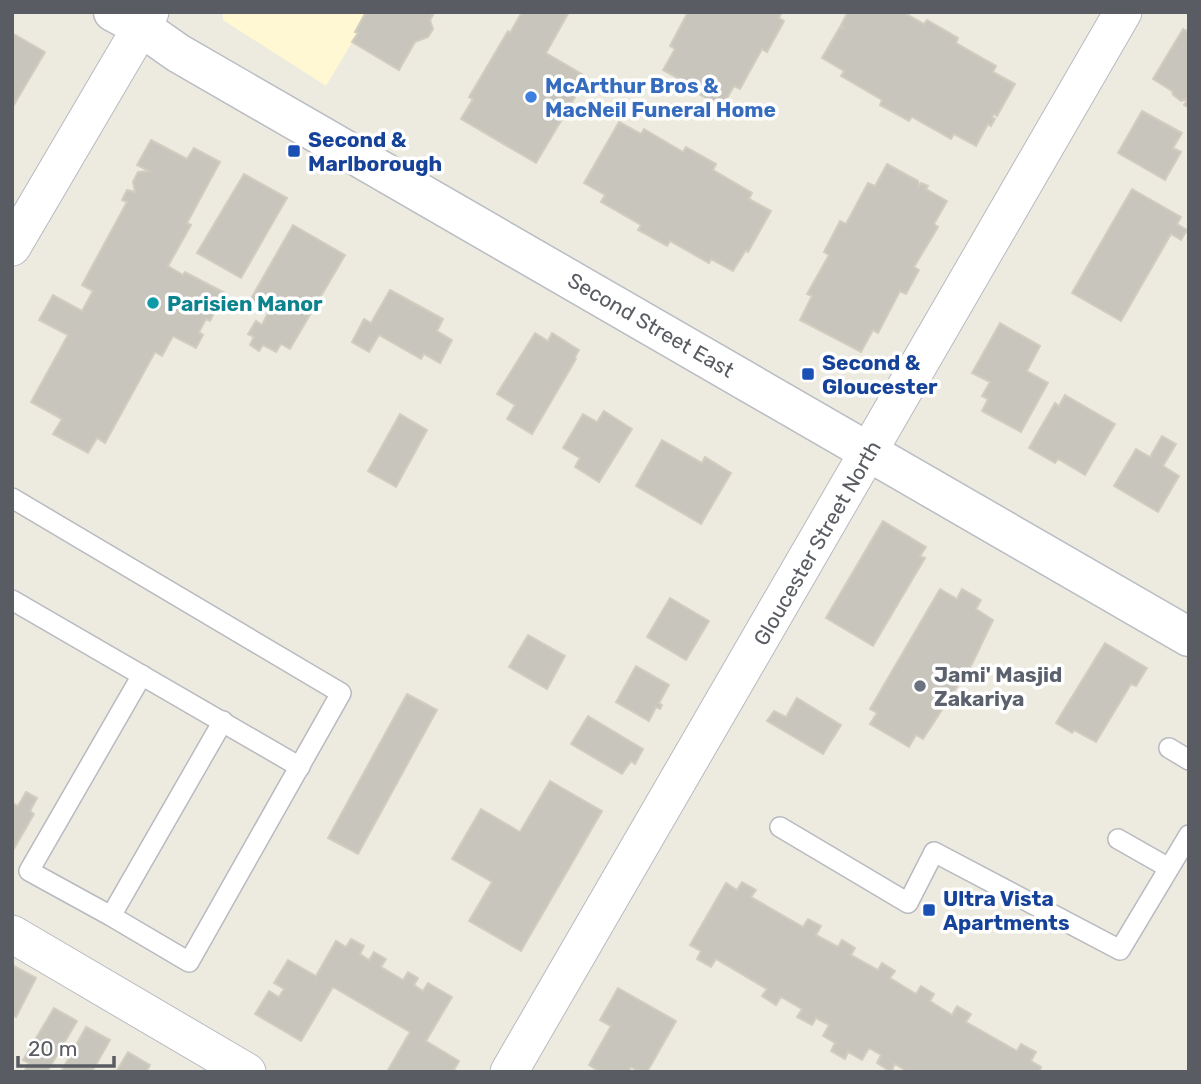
<svg xmlns="http://www.w3.org/2000/svg" width="1201" height="1084" viewBox="0 0 1201 1084" font-family="Rubik,sans-serif">
<rect width="100%" height="100%" fill="#edebe0"/>
<polygon fill="#fff8d3" points="223,12 370,12 326,86 223,20"/>
<g fill="#c8c5bd" stroke="#d2cdbe" stroke-width="2">
<polygon points="366,12 429,12 433,15 430,20 433,29 428,37 415,42 399,70 352,42 358,33 355,32"/>
<polygon points="522,12 569,12 546,53 587,77 536,163 461,119 473,99 469,97 508,31 510,33"/>
<polygon points="688,12 782,12 779,18 784,21 767,52 762,49 740,89 734,86 722,107 683,85 685,82 663,70 675,49 670,46"/>
<polygon points="848,12 903,12 924,24 927,20 958,38 956,43 996,66 993,72 1015,84 997,116 994,114 992,117 995,119 991,126 988,124 976,146 954,134 951,139 912,117 909,121 880,105 882,100 841,76 844,71 822,58 840,27 843,28 841,25"/>
<polygon points="1183,29 1189,32 1189,108 1184,105 1188,99 1181,101 1173,95 1172,91 1153,79"/>
<polygon points="12,33 45,52 12,108"/>
<polygon points="1142,111 1182,133 1173,148 1181,152 1165,180 1118,153"/>
<polygon points="619,122 641,134 644,129 683,152 686,147 716,164 713,170 752,193 749,199 771,211 748,252 746,250 733,271 711,259 709,263 670,241 667,246 638,230 641,225 601,202 605,195 584,183"/>
<polygon points="151,140 187,159 194,148 220,162 187,223 191,225 168,266 183,275 185,272 225,293 210,321 206,319 199,332 203,335 196,348 173,336 162,356 155,352 105,443 97,438 88,453 53,434 62,419 31,402 68,335 39,320 53,295 82,311 93,291 82,285 127,202 122,200 127,190 135,192 133,182 138,172 149,171 137,165"/>
<polygon points="887,164 918,181 919,186 921,183 928,186 926,189 947,201 934,224 938,227 914,267 919,270 906,294 900,291 878,333 873,330 861,352 800,320 812,296 807,294 829,255 824,252 840,221 846,224 868,183 875,186"/>
<polygon points="244,174 287,198 241,278 197,253"/>
<polygon points="1132,189 1181,217 1177,224 1187,230 1181,240 1171,234 1121,321 1072,293"/>
<polygon points="293,225 345,255 290,349 281,344 276,352 263,345 259,351 250,345 254,337 248,334 256,321 262,325 268,313 249,302"/>
<polygon points="390,290 443,319 437,331 452,340 440,363 424,354 421,359 379,335 369,352 352,342 364,319 371,323"/>
<polygon points="1000,323 1040,346 1027,371 1048,383 1021,432 982,411 988,399 982,396 990,382 972,373"/>
<polygon points="535,333 548,341 552,333 579,350 575,357 576,359 532,434 507,419 515,405 497,394"/>
<polygon points="1065,395 1115,424 1085,475 1058,459 1055,463 1029,448 1055,403 1059,406"/>
<polygon points="604,411 632,429 599,482 575,467 580,458 563,448 583,414 597,422"/>
<polygon points="400,414 427,430 396,487 368,471"/>
<polygon points="1162,436 1176,444 1163,466 1179,476 1158,512 1114,486 1136,449 1150,457"/>
<polygon points="662,440 702,463 705,457 731,473 701,524 636,486"/>
<polygon points="883,521 926,547 920,556 925,558 873,646 826,618"/>
<polygon points="940,589 957,599 962,589 981,600 976,609 993,620 972,664 923,739 916,735 909,747 870,724 877,713 870,709"/>
<polygon points="670,598 709,621 686,660 647,637"/>
<polygon points="528,635 565,656 547,689 509,667"/>
<polygon points="1105,643 1147,668 1136,686 1131,684 1096,742 1074,730 1072,733 1056,723"/>
<polygon points="636,666 669,685 659,703 662,705 660,709 656,707 649,721 616,702"/>
<polygon points="407,694 437,710 358,854 328,838"/>
<polygon points="797,698 841,725 823,754 767,721 774,711 786,717"/>
<polygon points="588,716 643,749 635,764 631,761 622,774 571,744"/>
<polygon points="550,781 602,811 521,951 469,921 492,882 452,859 481,809 520,832"/>
<polygon points="26,792 37,798 30,811 34,814 12,852 12,803 18,806"/>
<polygon points="742,882 756,890 751,897 803,927 808,919 821,926 816,935 838,947 842,940 855,948 851,955 878,970 882,963 895,971 890,978 916,994 921,986 934,994 930,1001 952,1015 957,1006 971,1014 966,1022 1017,1051 1021,1044 1036,1052 1031,1061 1041,1067 1039,1072 908,1072 895,1064 891,1072 877,1063 881,1055 869,1048 862,1060 848,1052 845,1059 831,1051 835,1043 823,1036 829,1025 816,1018 812,1025 797,1017 802,1009 781,997 776,1005 762,996 767,989 716,959 711,967 697,959 701,951 690,945 726,883 737,890"/>
<polygon points="351,939 364,946 360,954 369,960 374,952 386,959 381,967 403,980 408,972 418,978 414,985 423,991 428,983 452,997 426,1041 459,1061 453,1072 387,1072 410,1032 333,987 301,1041 255,1014 269,991 279,997 284,989 274,983 288,960 316,976 336,941 346,947"/>
<polygon points="12,965 36,978 16,1017 12,1015"/>
<polygon points="618,988 676,1021 647,1072 640,1072 631,1067 628,1072 600,1072 589,1065 611,1026 600,1020"/>
<polygon points="54,1008 77,1021 47,1072 24,1072 29,1063 23,1060"/>
<polygon points="86,1027 110,1040 92,1072 61,1072"/>
<polygon points="128,1052 150,1065 146,1072 116,1072"/>
</g>
<g fill="none" stroke-linecap="round" stroke-linejoin="round">
<g stroke="#b8bac0" stroke-width="22">
<g id="lane">
<polyline points="12,498 341,693 189,962 111,916 223,721"/>
<polyline points="12,600 300,767"/>
<polyline points="1169,748 1189,760"/>
<polyline points="780,827 908,903 934,852 1120,950 1189,835"/>
<polyline points="1118,839 1169,868"/>
<polyline points="111,916 29,871 142,675"/>
</g>
</g>
<g stroke="#b8bac0" stroke-width="39">
<g id="street">
<polyline points="12,247 150,12"/>
<polyline points="12,934 247,1072"/>
<polyline points="509,1072 1123,12"/>
</g>
</g>
<g stroke="#b9bcc3" stroke-width="41">
<polyline id="secondary" points="113,12 141,27 178,53 1189,637"/>
</g>
<use href="#lane" stroke="#fff" stroke-width="19"/>
<use href="#street" stroke="#fff" stroke-width="37"/>
<use href="#secondary" stroke="#fff" stroke-width="38"/>
</g>
<circle fill="#3f7fe0" stroke="#fff" stroke-width="2.5" cx="531" cy="97" r="7"/>
<g fill="#1a4fb4" stroke="#fff" stroke-width="2.5">
<rect x="287" y="144" width="14" height="14" rx="3.5"/>
<rect x="801" y="367" width="14" height="14" rx="3.5"/>
<rect x="922" y="903" width="14" height="14" rx="3.5"/>
</g>
<circle fill="#0f9aa8" stroke="#fff" stroke-width="2.5" cx="153" cy="303" r="7"/>
<circle fill="#6b7280" stroke="#fff" stroke-width="2.5" cx="920" cy="686" r="7"/>
<g text-anchor="middle" dominant-baseline="central" stroke-width="7" stroke-linejoin="round" paint-order="stroke">
<g font-size="21" font-weight="bold" fill="#366cbe" stroke="#fff" text-anchor="start">
<text x="545" y="85">McArthur Bros &amp;<tspan x="545" dy="24">MacNeil Funeral Home</tspan></text>
</g>
<g font-size="21" font-weight="bold" fill="#164399" stroke="#fff" text-anchor="start">
<text x="308" y="139">Second &amp;<tspan x="308" dy="24">Marlborough</tspan></text>
<text x="822" y="362">Second &amp;<tspan x="822" dy="24">Gloucester</tspan></text>
<text x="943" y="898">Ultra Vista<tspan x="943" dy="24">Apartments</tspan></text>
</g>
<g font-size="21" font-weight="bold" fill="#0d838f" stroke="#fff" text-anchor="start">
<text x="167" y="303">Parisien Manor</text>
</g>
<g font-size="21" fill="#595c62" stroke="#fff">
<text transform="translate(651 325) rotate(30)">Second Street East</text>
<text transform="translate(817 543) rotate(-60)">Gloucester Street North</text>
</g>
<g font-size="21" font-weight="bold" fill="#5b616d" stroke="#fff" text-anchor="start">
<text x="934" y="674">Jami' Masjid<tspan x="934" dy="24">Zakariya</tspan></text>
</g>
</g>
<rect width="1201" height="1084" fill="none" stroke="#595c62" stroke-width="28"/>
<path d="M18 1056v10h96v-10" fill="none" stroke="#595c62" stroke-width="3.5"/>
<text x="28" y="1056" font-size="21" fill="#595c62" stroke="#ffffff" stroke-width="5" paint-order="stroke">20 m</text>
</svg>
